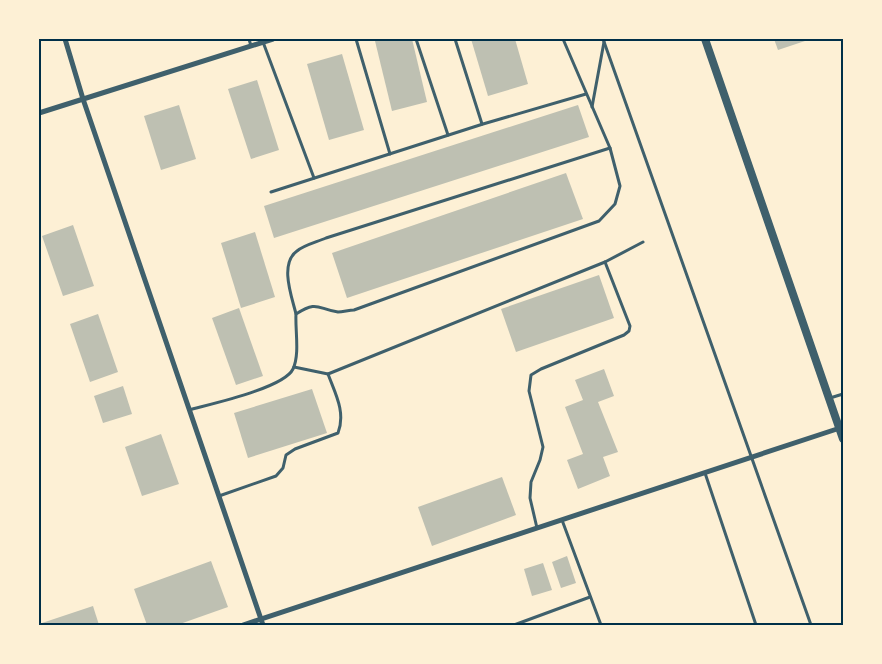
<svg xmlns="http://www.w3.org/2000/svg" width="882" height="664" viewBox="0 0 882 664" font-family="'Golos Text',sans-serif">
<rect width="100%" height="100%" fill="#fdf0d5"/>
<g fill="#bec0b2">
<polygon points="385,39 412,39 427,102 392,111 375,41"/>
<polygon points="471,39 515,39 528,84 488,96"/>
<polygon points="774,39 811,39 778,50"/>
<polygon points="342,54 364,130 329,140 307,64"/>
<polygon points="257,80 279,150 251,159 228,89"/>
<polygon points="179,105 196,159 161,170 144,116"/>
<polygon points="578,105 589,137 274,238 264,206"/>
<polygon points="566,173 583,219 347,298 332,253"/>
<polygon points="73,225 94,286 63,296 42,236"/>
<polygon points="255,232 275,297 241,308 221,243"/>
<polygon points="599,275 614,318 516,352 501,309"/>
<polygon points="239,308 263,376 236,385 212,318"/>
<polygon points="98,314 118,372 90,382 70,324"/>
<polygon points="604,369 614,396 598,402 618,452 603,457 610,476 578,489 567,460 583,454 565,407 583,400 575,380"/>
<polygon points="123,386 132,414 103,423 94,396"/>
<polygon points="312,389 327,433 248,458 234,413"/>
<polygon points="161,434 179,484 142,496 125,447"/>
<polygon points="502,477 516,515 432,546 418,507"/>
<polygon points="567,556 576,583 561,588 552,562"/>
<polygon points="211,561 228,607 177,625 147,625 134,589"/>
<polygon points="543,563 552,590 532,596 524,569"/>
<polygon points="93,606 99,625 39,625 39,624"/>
</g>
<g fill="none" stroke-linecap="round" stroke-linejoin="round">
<g stroke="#3f606c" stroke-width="3">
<polyline points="249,39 251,46"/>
<polyline points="356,39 390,154"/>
<polyline points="416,39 448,135"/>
<polyline points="455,39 482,124"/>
<polyline points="603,39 811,625"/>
<polyline points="263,42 314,178"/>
<polyline points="592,107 604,42"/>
<polyline points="271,192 483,124 586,94"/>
<path d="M296,314C292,297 279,264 297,251C304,245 317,242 326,238L610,148"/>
<polyline points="294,367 328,374"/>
<polyline points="830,398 843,394"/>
<path d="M189,410C211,404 284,388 293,369C300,354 295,330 296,314C318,300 317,309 338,312C343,312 349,310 354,310L599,221L615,204L620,186L610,148L563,39"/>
<polyline points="705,473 756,625"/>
<path d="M219,496L276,476L283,468L286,455L295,449L338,433C346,412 335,393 328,374L605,262L643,242"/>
<polyline points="562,520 601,625"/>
<polyline points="537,528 530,498 531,482 540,460 543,447 529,391 531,375 541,369 624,335 629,331 630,326 605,262"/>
<polyline points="514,625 590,597"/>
</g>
<g stroke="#3f606c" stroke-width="5">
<polyline points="65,39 83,99 263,625"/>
<polyline points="39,113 273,39"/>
<polyline points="243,625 840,428"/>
</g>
<polyline stroke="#3f606c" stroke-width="8" points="705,39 843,439"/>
</g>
<rect width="882" height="664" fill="none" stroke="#fdf0d5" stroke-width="80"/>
<rect x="40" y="40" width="802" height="584" fill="none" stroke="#003049" stroke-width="2"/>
</svg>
